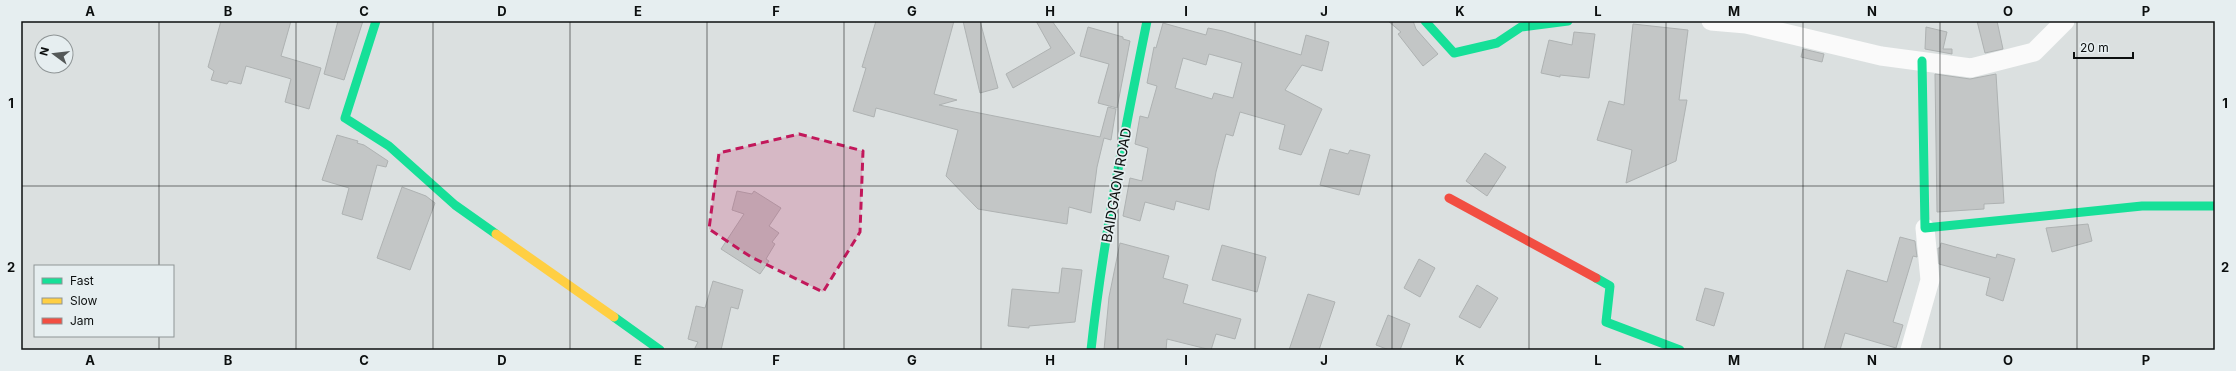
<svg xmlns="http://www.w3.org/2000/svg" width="2236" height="371" viewBox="0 0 2236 371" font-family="Inter,sans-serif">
<rect width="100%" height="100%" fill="#dbe0e0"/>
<g fill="#c3c6c6" stroke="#aeb2b2" fill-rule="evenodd">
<polygon points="221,21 291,21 281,56 321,68 309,109 285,102 291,79 288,78 246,66 241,84 229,81 227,84 211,80 214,71 208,67"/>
<polygon points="338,21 363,21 344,80 324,74"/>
<polygon points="876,21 954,21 934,94 957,100 939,105 1100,137 1108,107 1116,109 1111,140 1104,138 1097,167 1091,213 1069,207 1067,224 978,209 946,176 958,130 876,108 874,117 853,111 866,68 862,67"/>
<polygon points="963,21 980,21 998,88 980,93"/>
<polygon points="1036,21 1052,21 1075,53 1013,88 1006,74 1051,48"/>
<polygon points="1388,21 1413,21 1416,29 1438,54 1423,66 1398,34 1401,32"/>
<polygon points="1977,21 1997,21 2003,49 1985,53"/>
<path d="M1163,23L1206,35L1208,28L1223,31L1301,55L1306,35L1329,42L1322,71L1302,65L1285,90L1322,109L1301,155L1279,149L1285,125L1240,112L1233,136L1226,134L1216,172L1209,210L1176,201L1174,210L1145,202L1140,221L1123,216L1130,178L1142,181L1148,148L1135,144L1140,116L1148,118L1157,86L1147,83L1154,47L1156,48ZM1209,54L1242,63L1233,98L1214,93L1212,99L1175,88L1183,58L1206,65Z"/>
<polygon points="1633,24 1688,30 1679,100 1687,100 1676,161 1626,183 1632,150 1597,140 1609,101 1624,105"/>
<polygon points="1088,27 1123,37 1123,39 1130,41 1117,108 1098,103 1109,64 1080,56"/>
<polygon points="1926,27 1947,32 1943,49 1952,49 1952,54 1925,49"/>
<polygon points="1574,32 1595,34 1589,78 1560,75 1560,77 1541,73 1549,40 1572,45"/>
<polygon points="1803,49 1824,54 1822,62 1801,57"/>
<polygon points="1935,74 1970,79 1996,74 2004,203 1984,204 1984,209 1937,212"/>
<polygon points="337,135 358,141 357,143 364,145 388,161 386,167 377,165 362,220 342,214 349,188 322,180"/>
<polygon points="1330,149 1348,154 1350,150 1370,155 1359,195 1320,185"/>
<polygon points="1485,153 1506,167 1487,196 1466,181"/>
<polygon points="402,187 426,196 435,203 410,270 377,258"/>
<polygon points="737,191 752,194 754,191 781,208 769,226 779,233 772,242 775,244 766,259 769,261 760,274 721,249 744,214 732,210"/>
<polygon points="2088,224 2092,241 2052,252 2046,228"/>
<polygon points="1900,237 1915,241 1917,257 1913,256 1893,322 1903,325 1896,348 1845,333 1840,350 1824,350 1847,270 1887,282"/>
<polygon points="1120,243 1169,256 1163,278 1188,285 1183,303 1241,319 1235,339 1216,334 1211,350 1167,339 1166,350 1104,350 1109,297"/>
<polygon points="1941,243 1996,258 1997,254 2015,259 2003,301 1986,295 1990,278 1939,264 1938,248 1940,248"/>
<polygon points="1222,245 1266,257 1257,292 1212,280"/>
<polygon points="1419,259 1435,268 1420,297 1404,288"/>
<polygon points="1062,268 1082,270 1075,322 1029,326 1029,328 1008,326 1012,289 1059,293"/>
<polygon points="713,281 743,290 738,309 731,307 721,350 694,350 698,342 688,339 696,306 705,308"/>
<polygon points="1477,285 1498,298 1480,328 1459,317"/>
<polygon points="1705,288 1724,293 1714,326 1696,320"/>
<polygon points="1308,294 1335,302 1319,350 1289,350"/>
<polygon points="1388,315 1410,324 1400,350 1389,350 1376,345"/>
</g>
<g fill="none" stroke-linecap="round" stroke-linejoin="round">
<g stroke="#fafafa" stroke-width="19">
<polyline points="1711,21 1746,24 1881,56 1971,68 2034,52 2065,21"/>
<polyline points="1910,350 1930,280 1925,228"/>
</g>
<g stroke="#16e098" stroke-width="9">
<polyline points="376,21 345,118 389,146 455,205 496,234"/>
<polyline points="1425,21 1454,53 1497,43 1521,27 1568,21"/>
<polyline points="1922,61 1925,228 2142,206 2215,206"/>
<polyline points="1596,278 1610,286 1606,322 1680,350"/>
<polyline points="614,317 660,350"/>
<path d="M1091,350C1103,239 1125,130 1147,21"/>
</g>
<polyline stroke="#ffcf43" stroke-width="9" points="496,234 614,317"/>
<polyline stroke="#f24e42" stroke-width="9" points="1449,198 1596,278"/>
</g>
<path fill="#c2185b" fill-opacity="0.2" stroke="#c2185b" stroke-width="3" stroke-dasharray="8 5" stroke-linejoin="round" d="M799,134L863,151L860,232L823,292L751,257L709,229L719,153Z"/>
<path fill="none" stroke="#0c0f0f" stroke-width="1" stroke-opacity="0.55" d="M159,21V266M296,21V350M433,21V350M570,21V350M707,21V350M844,21V350M981,21V350M1118,21V350M1255,21V350M1392,21V350M1529,21V350M1666,21V350M1803,21V350M1940,21V350M2077,21V350M21,186H2215M159,336V350"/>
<g text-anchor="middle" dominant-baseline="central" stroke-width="3.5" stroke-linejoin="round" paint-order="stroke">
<g font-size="14" fill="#0c0f0f" stroke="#e6eef0">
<text transform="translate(1116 185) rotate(-80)">BAIDGAON ROAD</text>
</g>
</g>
<rect width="2236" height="371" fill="none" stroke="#e6eef0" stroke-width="44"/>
<rect x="34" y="265" width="140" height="72" fill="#e6eef0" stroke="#8f9596"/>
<rect x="42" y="278" width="20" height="6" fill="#16e098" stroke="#8f9596"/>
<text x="70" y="285" font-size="12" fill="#0c0f0f">Fast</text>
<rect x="42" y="298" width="20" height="6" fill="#ffcf43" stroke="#8f9596"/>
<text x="70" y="305" font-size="12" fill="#0c0f0f">Slow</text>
<rect x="42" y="318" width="20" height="6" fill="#f24e42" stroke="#8f9596"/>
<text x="70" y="325" font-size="12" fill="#0c0f0f">Jam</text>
<g transform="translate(54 54) rotate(285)"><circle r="19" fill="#e6eef0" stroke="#8f9596"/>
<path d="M0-3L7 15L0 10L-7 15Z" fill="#545858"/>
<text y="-6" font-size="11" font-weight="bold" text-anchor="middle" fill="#0c0f0f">N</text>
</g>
<path d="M2074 52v6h59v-6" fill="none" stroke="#0c0f0f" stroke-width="2"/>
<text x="2080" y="52" font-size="12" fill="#0c0f0f" stroke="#e6eef0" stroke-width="3" paint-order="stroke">20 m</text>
<rect x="22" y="22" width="2192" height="327" fill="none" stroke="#0c0f0f" stroke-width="1.5"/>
<g font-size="13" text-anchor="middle" font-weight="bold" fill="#0c0f0f">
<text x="90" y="16">A</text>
<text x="228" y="16">B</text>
<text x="364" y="16">C</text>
<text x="502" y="16">D</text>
<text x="638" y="16">E</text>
<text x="776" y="16">F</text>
<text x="912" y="16">G</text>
<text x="1050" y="16">H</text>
<text x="1186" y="16">I</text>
<text x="1324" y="16">J</text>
<text x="1460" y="16">K</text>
<text x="1598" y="16">L</text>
<text x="1734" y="16">M</text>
<text x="1872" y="16">N</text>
<text x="2008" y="16">O</text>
<text x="2146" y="16">P</text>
<text x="11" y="108">1</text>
<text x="2225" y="108">1</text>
<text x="11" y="272">2</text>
<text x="2225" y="272">2</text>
<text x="90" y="365">A</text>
<text x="228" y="365">B</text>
<text x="364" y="365">C</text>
<text x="502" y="365">D</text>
<text x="638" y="365">E</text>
<text x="776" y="365">F</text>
<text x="912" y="365">G</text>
<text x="1050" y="365">H</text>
<text x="1186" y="365">I</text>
<text x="1324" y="365">J</text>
<text x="1460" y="365">K</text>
<text x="1598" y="365">L</text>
<text x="1734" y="365">M</text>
<text x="1872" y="365">N</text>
<text x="2008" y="365">O</text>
<text x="2146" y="365">P</text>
</g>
</svg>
